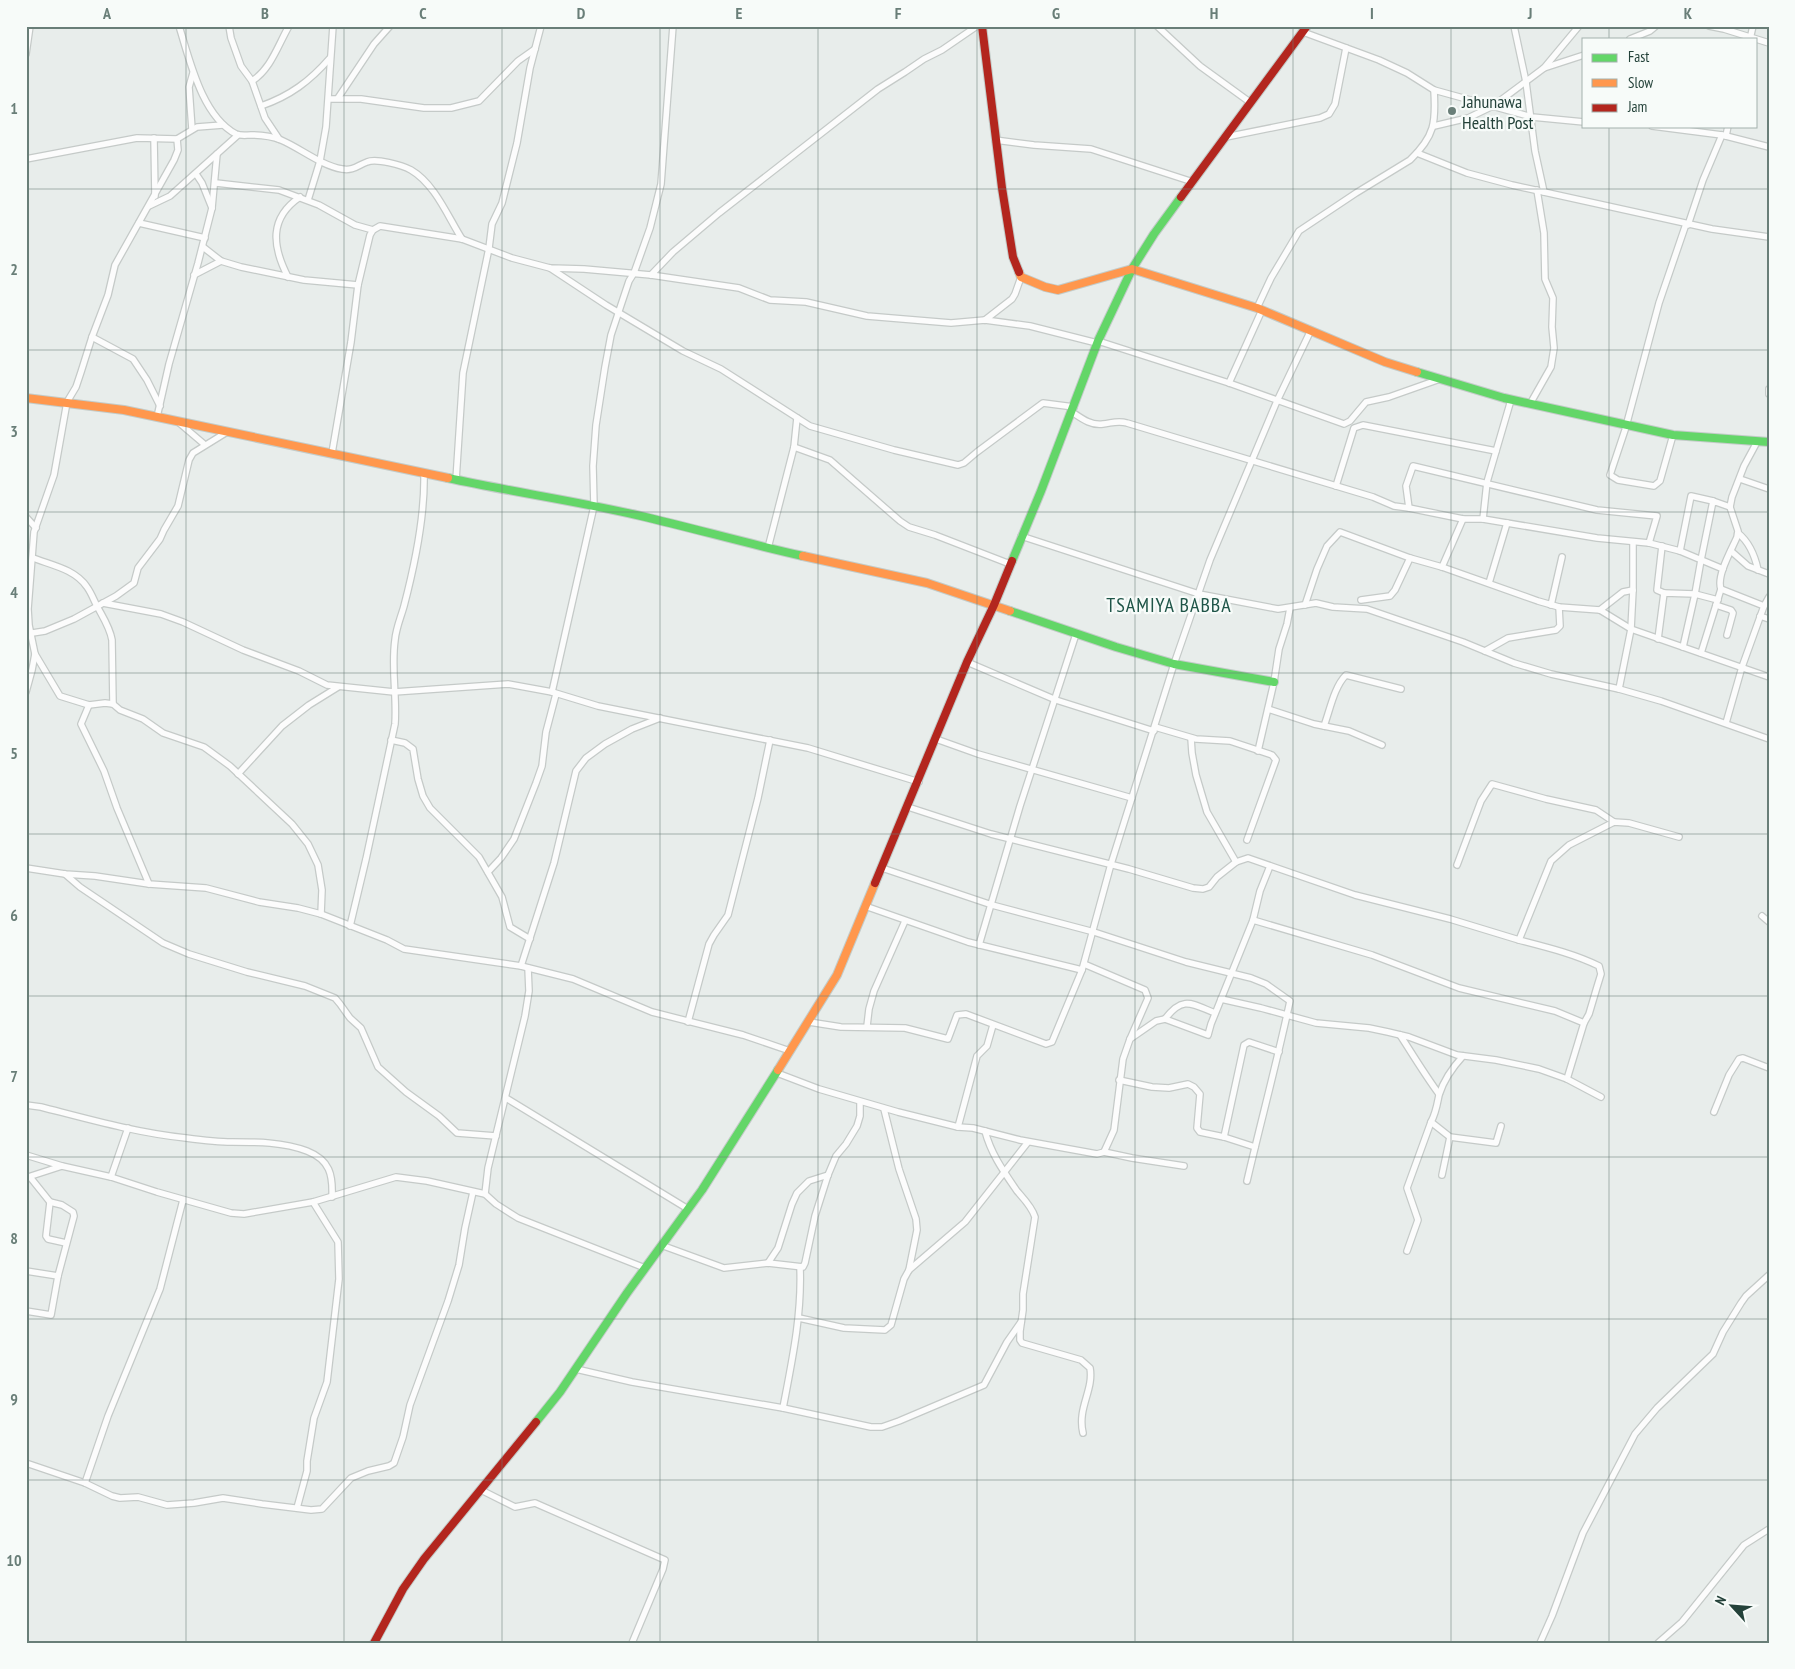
<svg xmlns="http://www.w3.org/2000/svg" width="1795" height="1669" viewBox="0 0 1795 1669" font-family="'PT Sans Narrow',sans-serif">
<rect width="100%" height="100%" fill="#e8edeb"/>
<g fill="none" stroke-linecap="round" stroke-linejoin="round">
<g stroke="#c5cac8" stroke-width="8">
<g id="street">
<path d="M179,26C190,61 202,116 236,134C241,136 246,135 251,135C261,135 271,136 281,140C300,148 322,166 342,169C354,171 358,165 367,162C376,158 402,165 411,170C435,184 448,217 462,239"/>
<polyline points="229,26 231,38 241,66 252,81 265,118 279,139"/>
<polyline points="1157,26 1200,66 1251,103"/>
<polyline points="1514,26 1526,82 1535,151 1544,192"/>
<polyline points="1709,26 1724,29 1769,43"/>
<polyline points="1303,32 1379,60 1407,73 1434,90 1532,117 1584,122"/>
<polyline points="1630,39 1650,31 1656,26"/>
<polyline points="1750,39 1753,26"/>
<polyline points="26,54 30,26"/>
<polyline points="1544,68 1584,55"/>
<path d="M252,81C271,69 278,45 289,26"/>
<polyline points="338,98 374,44 390,26"/>
<polyline points="329,99 361,99 424,108 451,108 479,101 518,61 535,49"/>
<path d="M261,106C290,96 310,81 330,58"/>
<polyline points="1434,126 1468,118 1493,106 1544,68 1579,26"/>
<polyline points="1652,126 1722,135 1769,147"/>
<polyline points="192,129 189,87 193,73"/>
<polyline points="1726,136 1728,126"/>
<polyline points="1226,137 1320,118 1329,114 1335,104 1346,48"/>
<polyline points="154,138 155,196"/>
<polyline points="995,140 1034,145 1091,149 1193,182"/>
<polyline points="1417,153 1467,173 1512,185 1712,229 1769,237"/>
<polyline points="26,159 137,138 177,139 197,127 223,125"/>
<polyline points="196,174 202,183 212,208"/>
<polyline points="216,183 279,190 319,205 355,225 373,230"/>
<polyline points="308,200 320,161 326,127 333,26"/>
<polyline points="149,206 170,196 238,135"/>
<polyline points="139,223 205,238"/>
<polyline points="1688,225 1703,180 1722,135"/>
<polyline points="203,247 221,261 241,267 304,280 358,285"/>
<polyline points="550,268 606,305 683,351 721,369 810,426 894,450 958,465 964,463 977,452 1043,403 1074,407"/>
<polyline points="194,275 221,261"/>
<polyline points="651,275 673,252 719,213 878,89 905,72 924,59 942,50 977,26"/>
<path d="M288,277C272,246 269,218 300,197"/>
<path d="M1257,308L1271,278L1299,231L1356,193L1410,160C1435,136 1436,122 1434,90"/>
<polyline points="985,320 1012,299 1015,294 1021,277"/>
<polyline points="92,337 133,359 147,380 160,406"/>
<polyline points="1098,341 1229,383 1344,424 1350,421 1366,402 1389,397 1440,379"/>
<polyline points="1229,383 1262,310"/>
<polyline points="1769,389 1769,394"/>
<polyline points="1530,404 1551,367 1554,348 1552,327 1553,298 1545,279 1544,233 1537,190"/>
<path d="M1072,412C1081,418 1091,426 1103,424C1112,423 1118,420 1127,423L1373,497L1394,506L1409,508L1463,519H1483L1597,538L1649,543L1680,551L1723,569"/>
<polyline points="157,417 169,364 198,263 212,208 217,154"/>
<polyline points="177,421 204,444"/>
<polyline points="1673,435 1660,481 1654,486 1618,480 1610,475 1625,430 1659,303 1686,224"/>
<path d="M1757,442L1744,466L1732,497L1730,507L1738,531L1737,537C1732,549 1716,576 1721,589L1764,606"/>
<polyline points="794,447 830,460 900,521 909,527 935,535 1010,564"/>
<polyline points="332,453 351,342 358,285 370,235 373,230 380,226 462,239 512,258 550,268 584,269 651,275 739,288 770,300 806,302 867,316 951,323 985,320 1030,326 1097,343"/>
<polyline points="1740,479 1769,489"/>
<polyline points="456,480 463,373 489,248 492,224 502,203 517,143 530,68 541,26"/>
<polyline points="1336,486 1354,428 1363,425 1496,451"/>
<polyline points="1409,508 1406,486 1413,466 1597,510 1657,516 1649,543"/>
<polyline points="26,517 36,528"/>
<polyline points="1483,519 1487,482 1511,400"/>
<path d="M1738,533C1749,542 1755,556 1758,570"/>
<polyline points="1021,536 1199,594 1278,609 1316,603 1333,607 1367,609 1463,642 1514,663 1551,674 1619,689 1661,701 1769,739"/>
<polyline points="1662,546 1657,590 1664,593"/>
<polyline points="768,548 794,447 797,418"/>
<polyline points="1680,551 1691,496 1713,501"/>
<polyline points="1731,551 1748,566 1769,574"/>
<path d="M33,558C51,565 75,569 87,587C92,594 94,601 98,608C104,619 110,628 112,640L113,704"/>
<polyline points="1442,567 1463,519"/>
<polyline points="1489,583 1507,523"/>
<polyline points="1361,600 1390,596 1395,590 1410,558 1442,567 1538,601 1559,607 1600,610 1631,629 1769,677"/>
<polyline points="103,603 161,614 183,622 243,650 299,671 327,685 394,692 508,684 552,692 598,706 808,748 919,782"/>
<polyline points="1305,605 1317,569 1327,546 1340,532 1410,558"/>
<polyline points="1551,605 1562,557"/>
<polyline points="1716,605 1731,610 1733,613 1727,635"/>
<polyline points="1600,610 1623,592 1633,590"/>
<polyline points="1760,616 1769,619"/>
<polyline points="26,634 45,631 74,619 116,596 134,583 138,568 160,539 164,530 178,506 189,460 193,453 227,432"/>
<polyline points="1658,639 1664,593 1695,594 1701,560 1713,501 1730,507"/>
<polyline points="1683,647 1695,594 1718,600"/>
<polyline points="1485,651 1508,638 1556,630 1560,626 1559,607"/>
<polyline points="1701,653 1721,589"/>
<polyline points="35,654 60,696 89,705 105,703 113,704 120,710 143,719 163,733 204,747 230,766 292,824 308,844 318,865 322,890 321,914"/>
<polyline points="967,662 1056,700 1154,731"/>
<polyline points="1619,689 1631,629 1633,590 1633,542"/>
<polyline points="26,692 32,670 35,654 29,625 28,609 34,532 54,475 67,402 76,387 81,372 92,337 108,295 115,265 174,160 178,150 177,139"/>
<polyline points="552,692 594,506 593,466 596,425 605,367 611,335 629,281 634,273 650,228 661,184 673,26"/>
<polyline points="89,705 81,724 104,771 117,808 149,884"/>
<polyline points="1268,709 1314,724 1349,731 1382,745"/>
<polyline points="1726,723 1742,667 1764,606 1769,597"/>
<path d="M1324,726C1330,710 1334,687 1346,675L1401,689"/>
<polyline points="1155,727 1196,739 1230,741 1272,755 1276,760 1247,840"/>
<polyline points="1191,738 1192,753 1196,775 1207,812 1236,862"/>
<polyline points="936,739 978,754 1132,798"/>
<polyline points="391,740 405,743 413,749 418,779 423,796 430,808 479,857 502,897 510,927 530,939"/>
<polyline points="1258,751 1274,682 1279,649 1287,624 1290,608"/>
<polyline points="238,774 282,726 309,705 338,687"/>
<polyline points="908,807 991,834 1129,869 1193,888 1203,889 1209,887 1217,877 1236,862 1248,858 1355,895 1450,919 1519,940"/>
<polyline points="1457,865 1481,801 1492,784 1546,799 1596,810 1614,822"/>
<polyline points="26,868 65,874 95,876 149,884 206,888 259,902 298,908 321,914 387,940 404,949 521,966 573,979 652,1012 743,1035 790,1051"/>
<path d="M882,868L992,905L1094,932L1186,962L1251,978L1266,984L1290,1001C1277,1062 1261,1121 1247,1181"/>
<polyline points="488,872 501,858 514,839 536,783 542,766 546,732 556,694"/>
<polyline points="65,874 80,887 163,943 189,954 247,972 305,986 335,998 340,1004 350,1018 361,1028 378,1067 406,1092 439,1116 457,1133 496,1136"/>
<polyline points="865,906 968,942 1082,970"/>
<polyline points="1762,916 1769,922"/>
<polyline points="1253,920 1260,891 1270,866"/>
<path d="M350,926L366,859L395,724C397,696 391,668 395,640C396,628 401,617 404,606C415,564 425,518 424,474"/>
<polyline points="979,945 1020,806 1076,634"/>
<polyline points="1084,964 1145,990 1148,998 1130,1039"/>
<polyline points="521,966 554,863 576,771 586,758 605,744 632,729 660,718"/>
<polyline points="1221,999 1261,1008 1316,1023 1369,1028 1388,1032 1409,1037 1457,1055 1496,1060 1539,1069 1567,1079 1601,1097"/>
<path d="M1165,1019C1183,995 1192,1004 1215,1013"/>
<polyline points="688,1022 709,944 714,935 728,915 758,798 770,740"/>
<polyline points="809,1022 841,1027 905,1028 948,1039 957,1015 966,1014 1046,1044 1052,1042 1082,970 1111,864 1174,664 1210,560 1277,401 1311,330"/>
<polyline points="867,1026 869,1009 874,991 905,921"/>
<path d="M1400,1035C1413,1055 1425,1075 1439,1094"/>
<polyline points="777,1073 819,1089 898,1112 958,1127 973,1128 1020,1140 1097,1154 1104,1152 1114,1130 1123,1059 1130,1039 1156,1021 1165,1019 1208,1035 1211,1024 1253,920 1372,955 1459,988 1555,1011 1584,1023"/>
<path d="M1567,1079L1584,1023L1589,1014L1597,987L1601,974L1599,966C1575,954 1546,947 1519,940L1551,861L1569,845L1614,822L1629,823L1679,837"/>
<polyline points="1119,1080 1152,1087 1169,1088 1188,1084 1194,1087 1200,1094 1197,1128 1200,1132 1224,1137 1244,1045 1249,1042 1279,1052"/>
<polyline points="506,1098 688,1209"/>
<path d="M26,1105L41,1107C88,1119 137,1133 186,1138C201,1140 217,1142 232,1142C257,1142 283,1142 307,1151C330,1160 333,1175 332,1197"/>
<polyline points="884,1109 899,1169 916,1219 917,1230 909,1270"/>
<polyline points="1714,1112 1729,1075 1739,1059 1743,1058 1769,1068"/>
<polyline points="1431,1122 1450,1137 1496,1143 1501,1126"/>
<polyline points="958,1127 977,1056 987,1046 993,1025"/>
<path d="M985,1131C991,1154 1004,1172 1017,1191C1024,1199 1032,1207 1035,1217L1023,1294V1310L1020,1331V1340L1022,1343L1081,1360L1090,1368C1094,1390 1077,1408 1083,1433"/>
<polyline points="1224,1137 1255,1147"/>
<polyline points="1104,1152 1132,1158 1184,1166"/>
<polyline points="26,1155 62,1166 111,1177 157,1192 231,1213 244,1214 313,1202 396,1177 427,1181 485,1194 496,1204 518,1218 645,1268"/>
<polyline points="1442,1175 1450,1137"/>
<polyline points="28,1177 62,1166"/>
<polyline points="111,1177 128,1128"/>
<polyline points="485,1194 488,1168 525,1016 529,991 528,968"/>
<polyline points="50,1202 46,1236 48,1239 66,1243"/>
<polyline points="661,1245 724,1268 768,1263 803,1267 805,1263 815,1216 828,1175 836,1156 846,1144 857,1126 860,1116 860,1102"/>
<path d="M1407,1251L1418,1220L1407,1188L1431,1122C1436,1113 1437,1105 1439,1095C1444,1079 1452,1068 1463,1056"/>
<polyline points="768,1263 778,1248 792,1204 797,1193 809,1181 828,1175"/>
<polyline points="26,1271 58,1276"/>
<polyline points="26,1311 51,1315 58,1276 74,1216 73,1212 62,1205 50,1202 30,1177"/>
<polyline points="799,1318 844,1328 885,1330 891,1325 904,1279 909,1270 965,1222 1028,1142"/>
<polyline points="576,1369 632,1382 783,1408 871,1427 882,1427 899,1421 984,1385 1007,1342 1021,1322"/>
<path d="M783,1408C792,1361 802,1315 800,1267"/>
<polyline points="26,1463 85,1483 112,1496 120,1498 138,1497 167,1505 194,1503 223,1498 262,1504 311,1510 322,1509 351,1478 368,1471 389,1466 394,1463 403,1437 410,1405 448,1301 459,1265 465,1228 473,1192"/>
<polyline points="85,1483 108,1416 160,1289 183,1200"/>
<polyline points="481,1490 515,1507 535,1503 665,1560 663,1569 632,1643"/>
<polyline points="297,1508 307,1471 307,1461 314,1418 327,1382 339,1279 338,1242 313,1202"/>
<polyline points="1540,1643 1552,1616 1583,1533 1635,1434 1657,1408 1713,1354 1723,1332 1741,1303 1746,1296 1769,1275"/>
<polyline points="1658,1643 1682,1622 1744,1545 1769,1529"/>
</g>
</g>
<g stroke="#c3cbc8" stroke-width="10">
<g id="fast">
<polyline points="1417,372 1504,398 1673,435 1769,442"/>
<path d="M448,478C512,492 577,501 641,516C696,529 749,544 803,556"/>
<polyline points="1012,561 1041,491 1098,341 1132,269 1154,234 1181,197"/>
<polyline points="1010,611 1116,647 1174,664 1274,682"/>
<polyline points="536,1422 560,1392 627,1293 702,1190 778,1070"/>
</g>
</g>
<g stroke="#c3cbc8" stroke-width="10">
<g id="slow">
<polyline points="1019,272 1021,277 1045,287 1058,290 1132,269 1257,308 1385,362 1417,372"/>
<polyline points="26,398 124,410 448,478"/>
<polyline points="803,556 927,583 1010,611"/>
<polyline points="778,1070 837,975 875,883"/>
</g>
</g>
<g stroke="#c3cbc8" stroke-width="10">
<g id="jam">
<polyline points="982,26 1002,188 1013,257 1019,272"/>
<polyline points="1181,197 1307,26"/>
<polyline points="875,883 967,662 994,605 1012,561"/>
<polyline points="374,1643 403,1589 424,1559 536,1422"/>
</g>
</g>
<use href="#street" stroke="#fcfcfc" stroke-width="5.5"/>
<use href="#fast" stroke="#63d668" stroke-width="8"/>
<use href="#slow" stroke="#ff974d" stroke-width="8"/>
<use href="#jam" stroke="#b3261e" stroke-width="8"/>
</g>
<path fill="none" stroke="#697e78" stroke-width="1" stroke-opacity="0.55" d="M186,26V1643M344,26V1643M502,26V1643M660,26V1643M818,26V1643M977,26V1643M1135,26V1643M1293,26V1643M1451,26V1643M1609,26V39M1609,126V1643M26,189H1769M26,350H1769M26,512H1769M26,673H1769M26,834H1769M26,996H1769M26,1157H1769M26,1319H1769M26,1480H1769"/>
<circle fill="#697e78" stroke="#f7fbf9" stroke-width="2" cx="1452" cy="111" r="5"/>
<g text-anchor="middle" dominant-baseline="central" stroke-width="4.5" stroke-linejoin="round" paint-order="stroke">
<g font-size="18" fill="#24423a" stroke="#f7fbf9" text-anchor="start">
<text x="1462" y="101">Jahunawa<tspan x="1462" dy="21">Health Post</tspan></text>
</g>
<g font-size="20" letter-spacing="1" fill="#1f5548" stroke="#f7fbf9">
<text x="1169" y="605">TSAMIYA BABBA</text>
</g>
</g>
<rect width="1795" height="1669" fill="none" stroke="#f7fbf9" stroke-width="55"/>
<rect x="1582" y="38" width="175" height="90" fill="#f7fbf9" stroke="#a3b1ad"/>
<rect x="1592" y="54" width="25" height="8" fill="#63d668" stroke="#a3b1ad"/>
<text x="1628" y="62" font-size="15" fill="#24423a">Fast</text>
<rect x="1592" y="79" width="25" height="8" fill="#ff974d" stroke="#a3b1ad"/>
<text x="1628" y="88" font-size="15" fill="#24423a">Slow</text>
<rect x="1592" y="104" width="25" height="8" fill="#b3261e" stroke="#a3b1ad"/>
<text x="1628" y="112" font-size="15" fill="#24423a">Jam</text>
<g transform="translate(1732 1606) rotate(296)" stroke="#f7fbf9" stroke-width="4" paint-order="stroke">
<path d="M0-4L9 19L0 12L-9 19Z" fill="#24423a"/>
<text y="-8" font-size="14" font-weight="bold" text-anchor="middle" fill="#24423a">N</text>
</g>
<rect x="28" y="28" width="1740" height="1614" fill="none" stroke="#697e78" stroke-width="2"/>
<g font-size="16" text-anchor="middle" font-weight="bold" fill="#697e78">
<text x="107" y="19">A</text>
<text x="265" y="19">B</text>
<text x="423" y="19">C</text>
<text x="581" y="19">D</text>
<text x="739" y="19">E</text>
<text x="898" y="19">F</text>
<text x="1056" y="19">G</text>
<text x="1214" y="19">H</text>
<text x="1372" y="19">I</text>
<text x="1530" y="19">J</text>
<text x="1688" y="19">K</text>
<text x="14" y="114">1</text>
<text x="14" y="275">2</text>
<text x="14" y="437">3</text>
<text x="14" y="598">4</text>
<text x="14" y="759">5</text>
<text x="14" y="921">6</text>
<text x="14" y="1082">7</text>
<text x="14" y="1244">8</text>
<text x="14" y="1405">9</text>
<text x="14" y="1566">10</text>
</g>
</svg>
